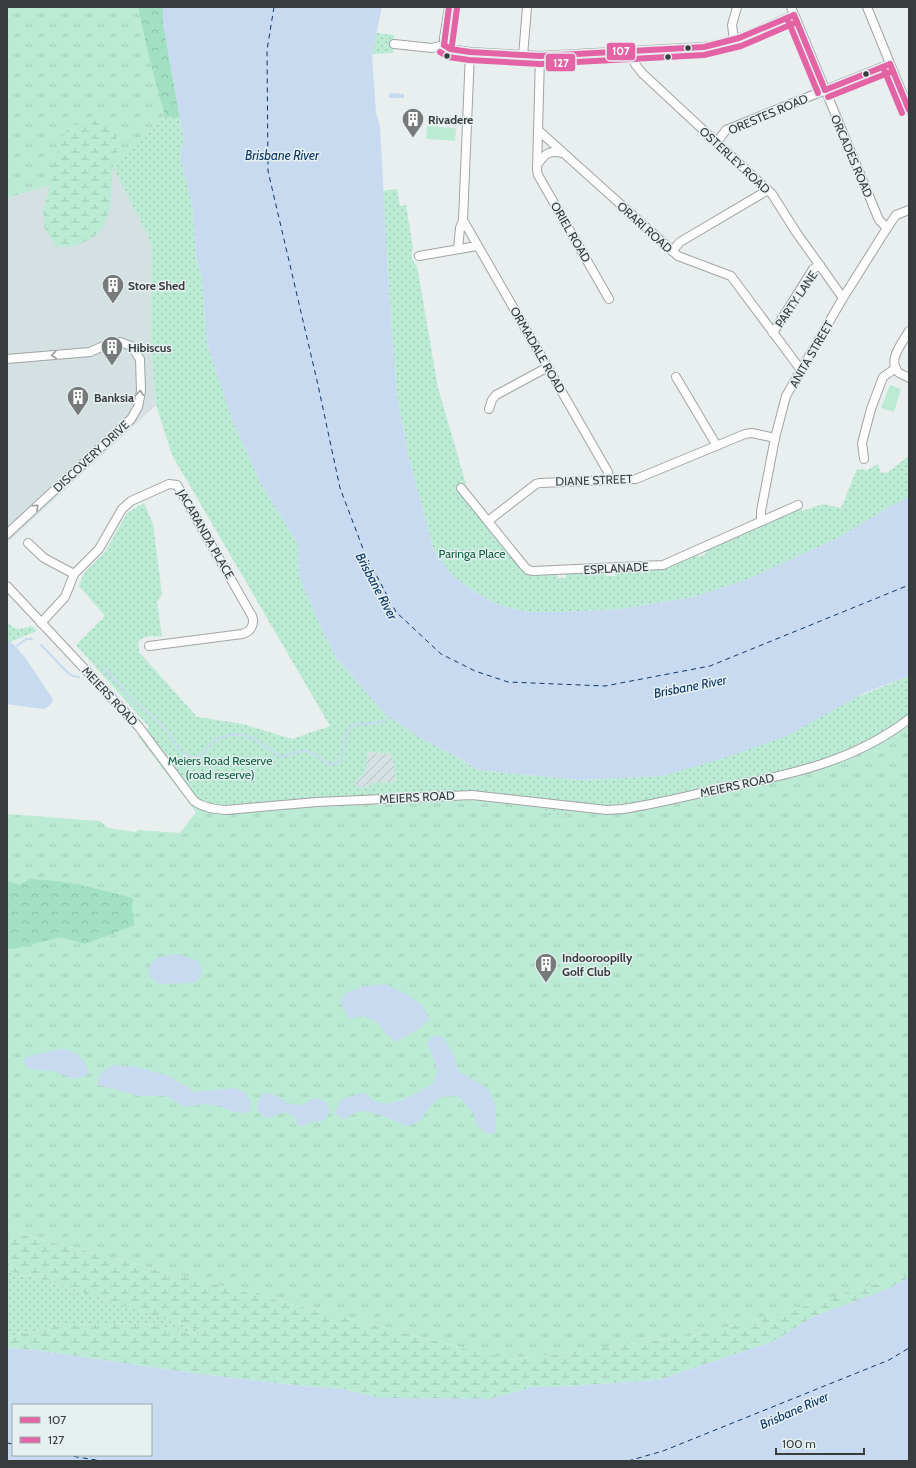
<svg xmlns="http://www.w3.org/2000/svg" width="916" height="1468" viewBox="0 0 916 1468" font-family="Cabin,sans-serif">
<defs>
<pattern id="industrial-furrows" width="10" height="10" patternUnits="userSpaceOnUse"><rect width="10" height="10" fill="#d5e0e2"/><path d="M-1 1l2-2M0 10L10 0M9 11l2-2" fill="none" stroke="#b8c1c3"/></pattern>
<pattern id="grass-tufts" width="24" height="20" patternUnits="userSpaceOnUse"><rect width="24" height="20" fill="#bbebd4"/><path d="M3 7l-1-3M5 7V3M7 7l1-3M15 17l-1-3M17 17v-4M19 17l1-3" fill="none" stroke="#a2cab7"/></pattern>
<pattern id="forest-crowns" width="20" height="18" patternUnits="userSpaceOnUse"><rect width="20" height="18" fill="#a2e0c4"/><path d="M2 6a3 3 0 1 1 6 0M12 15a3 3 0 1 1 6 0" fill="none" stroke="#8cc1a9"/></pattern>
<pattern id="wetland-marsh" width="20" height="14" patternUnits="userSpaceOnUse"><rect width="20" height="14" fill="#bbebd4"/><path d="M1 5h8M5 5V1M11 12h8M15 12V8" fill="none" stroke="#a2cab7"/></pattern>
<pattern id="park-dots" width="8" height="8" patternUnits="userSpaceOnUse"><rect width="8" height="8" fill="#bbebd4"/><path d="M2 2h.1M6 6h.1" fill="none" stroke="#a2cab7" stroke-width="1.8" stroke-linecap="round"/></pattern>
</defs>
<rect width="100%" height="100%" fill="#e9eeef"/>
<polygon fill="#d5e0e2" points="113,167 152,244 151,347 156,405 7,543 7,198"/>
<polygon fill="url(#industrial-furrows)" points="368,752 392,754 396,782 371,783 369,787 355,787 356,781 365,772"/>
<g fill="url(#grass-tufts)">
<polygon points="7,7 138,7 148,54 165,117 113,167 7,198"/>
<polygon points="909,724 909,1273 778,1314 696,1335 510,1360 7,1231 7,814 100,821 108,828 135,832 139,830 180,833 196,812 205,813 471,800 544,808 563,818 571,811 629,813 806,774 851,757 901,730"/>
</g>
<g fill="url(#forest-crowns)">
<polygon points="138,7 163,7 163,23 180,118 165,117 148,54"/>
<path d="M30,879C65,880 99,889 133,898L132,912L135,925L85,944L61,937L17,948L7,949V881L19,885Z"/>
</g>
<g fill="url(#wetland-marsh)">
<polygon points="104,120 109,123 117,140 118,154 113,167 110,210 103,228 90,240 71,247 56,246 45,229 43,211 53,174 52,165 57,155 58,145 70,125 76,123 81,124 91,121"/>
<polygon points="7,1231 510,1360 696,1335 778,1314 909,1273 909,1277 891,1288 815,1316 772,1342 658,1380 557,1387 533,1387 490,1399 379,1398 342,1389 303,1386 192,1373 35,1350 7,1348 7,1335 13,1336 64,1325 145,1323 196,1334 204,1332 44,1280 7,1271"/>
</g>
<g fill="url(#park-dots)" fill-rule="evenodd">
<polygon points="376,33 394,35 393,53 372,54"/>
<path d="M165,117L180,118L184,140L180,156L193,209L196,258L202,279L207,343L233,422L260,482L298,544L299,576L320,625L335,656L384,713L478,770L579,780L663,776L909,676V724L901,730L851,757L806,774L629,813L571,811L563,818L551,817L544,808L471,800L205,813L196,812L138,736L149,727L76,645L105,616L79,586L84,573L105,552L127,513L144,503L153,524L162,594L157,602L162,636C150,638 148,633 138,642L139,652L197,717L243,724L292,739L330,726L172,455L156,405L151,347L152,244L113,167ZM368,752L392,754L396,782L371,783L369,787H356V781L365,773Z"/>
<path d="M397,189L400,206L406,205L413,248C410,255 412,261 417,266L438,388L466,484L459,489L527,574L532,575L557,574L558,578H566V574L606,572V576H615V572L661,568L697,554L699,557L706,554L705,550L795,510L801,508L802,511L823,504L841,508L857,469L867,470L878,464L881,473L888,472L909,456V497L891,506L838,538L746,580L693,597L621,609L564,612H527L499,605L475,592L454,577L434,551L408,454L397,396L388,277L383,191Z"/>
<path d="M7,621C15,632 20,629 32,626L37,631L7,643Z"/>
<polygon points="7,1271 44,1280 205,1332 196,1334 145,1323 64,1325 13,1336 7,1335"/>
</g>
<g fill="#bbebd4">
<polygon points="427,126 456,128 455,141 428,139 426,138"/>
<polygon points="890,385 901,389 894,412 881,408"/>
</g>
<g fill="#c7daf0" fill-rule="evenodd">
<polygon points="163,7 382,7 372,54 376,113 380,126 388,277 397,396 408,454 434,551 454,577 475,592 499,605 527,612 564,612 621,609 693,597 746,580 838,538 891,506 909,497 909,676 864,693 787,736 724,758 663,776 579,780 478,770 461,759 420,738 384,713 335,656 320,625 299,576 298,544 260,482 233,422 207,343 202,279 196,258 193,209 180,156 184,140 163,23"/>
<polygon points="389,93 404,94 404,98 389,98"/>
<path d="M10,642C18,647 19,652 25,657L52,698L53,701L48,707L43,709L7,704V644Z"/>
<polygon points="177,954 198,961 202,969 200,978 193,983 159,984 149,976 149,967 157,958"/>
<polygon points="386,984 408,995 423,1006 429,1019 420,1028 396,1042 386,1034 377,1022 364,1016 350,1019 340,1003 346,993 364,986"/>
<path d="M434,1035L444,1038L455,1057L458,1071C466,1076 480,1082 486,1088C498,1101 497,1118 495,1134L486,1133L477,1126L474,1115L467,1105L458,1096L441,1097L428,1108L420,1121L407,1126C394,1121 370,1108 357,1112C352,1114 347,1117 342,1120L335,1112L341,1100L360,1093L368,1095L373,1101L386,1104L400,1101L415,1094L433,1084L438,1070L427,1043Z"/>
<path d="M63,1049C79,1053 84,1058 89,1074L74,1079L53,1071L28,1069L23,1060L28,1056Z"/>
<path d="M113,1065L138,1067L169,1076L195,1092L235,1088L245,1093L250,1100L251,1110L245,1113L232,1112L221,1106L203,1104L185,1107L166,1096H139L98,1085C97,1073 104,1071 113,1065Z"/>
<polygon points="264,1093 278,1096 286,1103 302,1105 314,1098 327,1102 330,1112 323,1121 312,1122 299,1127 296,1119 286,1112 267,1118 257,1110 258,1101"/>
<path d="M909,1277V1457L908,1461H7V1348L35,1350L192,1373L303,1386L342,1389L379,1398L490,1399L533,1387H557L658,1380L772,1342L815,1316L891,1288ZM13,1405H151V1455H13Z"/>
</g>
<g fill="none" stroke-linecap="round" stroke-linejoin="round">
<g stroke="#c7daf0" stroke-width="2">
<polyline points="41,645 68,673 73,676 79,677"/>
<polyline points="17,646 26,639 32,639"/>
<path d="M105,669L132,700L161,724L181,751L190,757L198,758C204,753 208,747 213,742C218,738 225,736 231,735C252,731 264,747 281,757C289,756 297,750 306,751C323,753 324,772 342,760C344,751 343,741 347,732C355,716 379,731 391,715"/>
</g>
<g stroke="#0c3867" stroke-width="1" stroke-dasharray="5 4" stroke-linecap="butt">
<polyline points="274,7 267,50 268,171 318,385 340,488 365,554 396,612 441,654 475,671 508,682 605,686 710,666 909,585"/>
<polyline points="7,1443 13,1444"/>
<polyline points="65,1455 102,1461"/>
<polyline points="628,1461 663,1451 889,1360 909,1348"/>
</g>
<g stroke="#a1a4a5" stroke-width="10">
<g id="minor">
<polyline points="791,7 879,220 887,228"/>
<polyline points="867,7 909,110"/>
<polyline points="734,40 732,25 737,7"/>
<polyline points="394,44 432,48 444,45"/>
<path d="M444,45L450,49L470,52L540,56L704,47C736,43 765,27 794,15"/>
<polyline points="444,45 444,38 449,7"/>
<polyline points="632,51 635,64 642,73 772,194 796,232 843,298"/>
<polyline points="470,52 463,220 608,472 609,480"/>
<polyline points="523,56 527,7"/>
<polyline points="540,56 537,170 538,175 609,299"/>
<polyline points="538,130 678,256 731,276 801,370"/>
<polyline points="717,142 726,130 890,64"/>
<path d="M537,165C545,154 548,150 562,153"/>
<polyline points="458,249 460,228 463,220"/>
<polyline points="672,251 680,242 768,190"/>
<polyline points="419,256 477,246"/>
<path d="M909,331C903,342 887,360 898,372C900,374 906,376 909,378"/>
<polyline points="773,333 813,269 820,265"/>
<polyline points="7,359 90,352 108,344 120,342 131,346 140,359 141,391 138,407 131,419 7,534"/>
<polyline points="676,377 717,446"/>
<polyline points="489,409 492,400 496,395 548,367"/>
<polyline points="864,459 862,443 871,409 883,377 896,368"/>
<polyline points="461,488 524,566 528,570 533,571 663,565 798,505"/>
<polyline points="488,521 536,484 540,483 636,479 745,434 752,433 775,438"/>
<polyline points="761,521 761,511 775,438 786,396 843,298 887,228 896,215 909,210"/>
<polyline points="28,543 44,558 74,574"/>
<path d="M7,586L139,727L194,801C204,808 214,809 226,810L317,802L472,795L607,810L623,809C656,804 687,796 719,789C787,775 852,763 909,719"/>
<path d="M41,623L65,597L74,574L99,549L122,509L131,501L169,484L177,485L252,616C255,624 251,632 242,634L149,646"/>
</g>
</g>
<use href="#minor" stroke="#fcfcfd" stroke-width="8"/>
<g stroke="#e7f0f1" stroke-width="9">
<g id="bus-1">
<polyline points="794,15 825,90"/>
<polyline points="444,45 450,49 470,52 540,56 704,47 739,38 794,15"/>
<polyline points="444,45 449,7"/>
<polyline points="890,64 909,110"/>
<polyline points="825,90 890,64"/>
</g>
</g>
<g stroke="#e7f0f1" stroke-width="9">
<g id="bus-2">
<polyline points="787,18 818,93"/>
<polyline points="452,45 457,8"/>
<polyline points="440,52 448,57 469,60 540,64 704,55 741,46 797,22"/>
<polyline points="883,67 902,113"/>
<polyline points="828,97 893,71"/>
</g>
</g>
<use href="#bus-1" stroke="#e463a4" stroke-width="6"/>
<use href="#bus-2" stroke="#e463a4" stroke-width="6"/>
</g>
<defs><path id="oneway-chevron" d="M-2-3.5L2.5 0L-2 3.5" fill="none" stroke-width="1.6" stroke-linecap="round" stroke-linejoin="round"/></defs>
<g stroke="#9a9c9d">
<use href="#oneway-chevron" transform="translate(54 355) rotate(175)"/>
<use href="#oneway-chevron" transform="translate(140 393) rotate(-86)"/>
<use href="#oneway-chevron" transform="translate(36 507) rotate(-43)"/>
</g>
<defs>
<g id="building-pin" transform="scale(1.15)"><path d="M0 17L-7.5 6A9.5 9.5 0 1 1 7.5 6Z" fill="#777a7b" stroke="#e7f0f1"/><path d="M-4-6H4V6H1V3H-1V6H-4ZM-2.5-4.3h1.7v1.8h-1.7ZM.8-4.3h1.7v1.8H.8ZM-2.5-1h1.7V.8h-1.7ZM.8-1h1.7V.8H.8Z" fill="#fff"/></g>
</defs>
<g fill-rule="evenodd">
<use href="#building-pin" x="413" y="119"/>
<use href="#building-pin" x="113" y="285"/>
<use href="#building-pin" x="112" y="347"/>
<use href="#building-pin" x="78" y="397"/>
<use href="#building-pin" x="546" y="964"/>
</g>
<g fill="#393c3d" stroke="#e7f0f1" stroke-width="1.5">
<circle cx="688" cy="48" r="3.5"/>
<circle cx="447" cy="56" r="3.5"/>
<circle cx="668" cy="57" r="3.5"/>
<circle cx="866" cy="74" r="3.5"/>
</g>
<g text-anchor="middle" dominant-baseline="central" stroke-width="3" stroke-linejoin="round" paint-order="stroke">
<g font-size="12" fill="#393c3d" stroke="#e7f0f1">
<text transform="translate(768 114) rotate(-23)">ORESTES ROAD</text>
<text transform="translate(852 156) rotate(67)">ORCADES ROAD</text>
<text transform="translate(735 160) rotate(43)">OSTERLEY ROAD</text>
<text transform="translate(645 227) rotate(42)">ORARI ROAD</text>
<text transform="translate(571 232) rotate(60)">ORIEL ROAD</text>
<text transform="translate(796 299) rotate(-56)">PARTY LANE</text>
<text transform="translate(538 350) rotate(60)">ORMADALE ROAD</text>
<text transform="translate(811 354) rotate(-60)">ANITA STREET</text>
<text transform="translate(91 456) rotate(-43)">DISCOVERY DRIVE</text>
<text transform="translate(594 480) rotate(-2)">DIANE STREET</text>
<text transform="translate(206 534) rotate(60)">JACARANDA PLACE</text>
<text transform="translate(616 568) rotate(-3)">ESPLANADE</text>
<text transform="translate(110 696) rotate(47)">MEIERS ROAD</text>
<text transform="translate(737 785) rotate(-12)">MEIERS ROAD</text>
<text transform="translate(417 797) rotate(-3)">MEIERS ROAD</text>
</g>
<g font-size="12" font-weight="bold" fill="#393c3d" stroke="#e7f0f1" text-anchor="start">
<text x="428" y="119">Rivadere</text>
<text x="128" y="285">Store Shed</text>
<text x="128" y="347">Hibiscus</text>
<text x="94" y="397">Banksia</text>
<text x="562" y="957">Indooroopilly<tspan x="562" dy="14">Golf Club</tspan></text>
</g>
<g font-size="12" fill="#0f6342" stroke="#e7f0f1">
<text x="472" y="553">Paringa Place</text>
<text x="220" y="760">Meiers Road Reserve<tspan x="220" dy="14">(road reserve)</tspan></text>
</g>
<g font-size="13" font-style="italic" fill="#0c3867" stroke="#e7f0f1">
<text x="282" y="155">Brisbane River</text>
<text transform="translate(377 586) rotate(62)">Brisbane River</text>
<text transform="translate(690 686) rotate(-11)">Brisbane River</text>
<text transform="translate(794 1410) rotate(-24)">Brisbane River</text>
</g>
</g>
<g stroke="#e7f0f1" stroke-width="1.5">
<rect x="606" y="42" width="30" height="19" rx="4" fill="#e463a4"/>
<rect x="545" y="53" width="31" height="19" rx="4" fill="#e463a4"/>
</g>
<g font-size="11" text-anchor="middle" font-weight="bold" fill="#fff">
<text x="621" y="55">107</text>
<text x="561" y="67">127</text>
</g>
<rect width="916" height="1468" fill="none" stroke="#393c3d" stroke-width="16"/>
<rect x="12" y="1404" width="140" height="52" fill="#e7f0f1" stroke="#a1a8a9"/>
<rect x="20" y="1417" width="20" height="6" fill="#e463a4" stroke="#a1a8a9"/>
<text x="48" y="1424" font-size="12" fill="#393c3d">107</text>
<rect x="20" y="1437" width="20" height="6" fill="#e463a4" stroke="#a1a8a9"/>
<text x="48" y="1444" font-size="12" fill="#393c3d">127</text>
<path d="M776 1448v6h88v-6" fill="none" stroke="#393c3d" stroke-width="2"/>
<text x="782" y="1448" font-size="12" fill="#393c3d" stroke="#e7f0f1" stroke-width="3" paint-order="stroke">100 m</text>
</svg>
